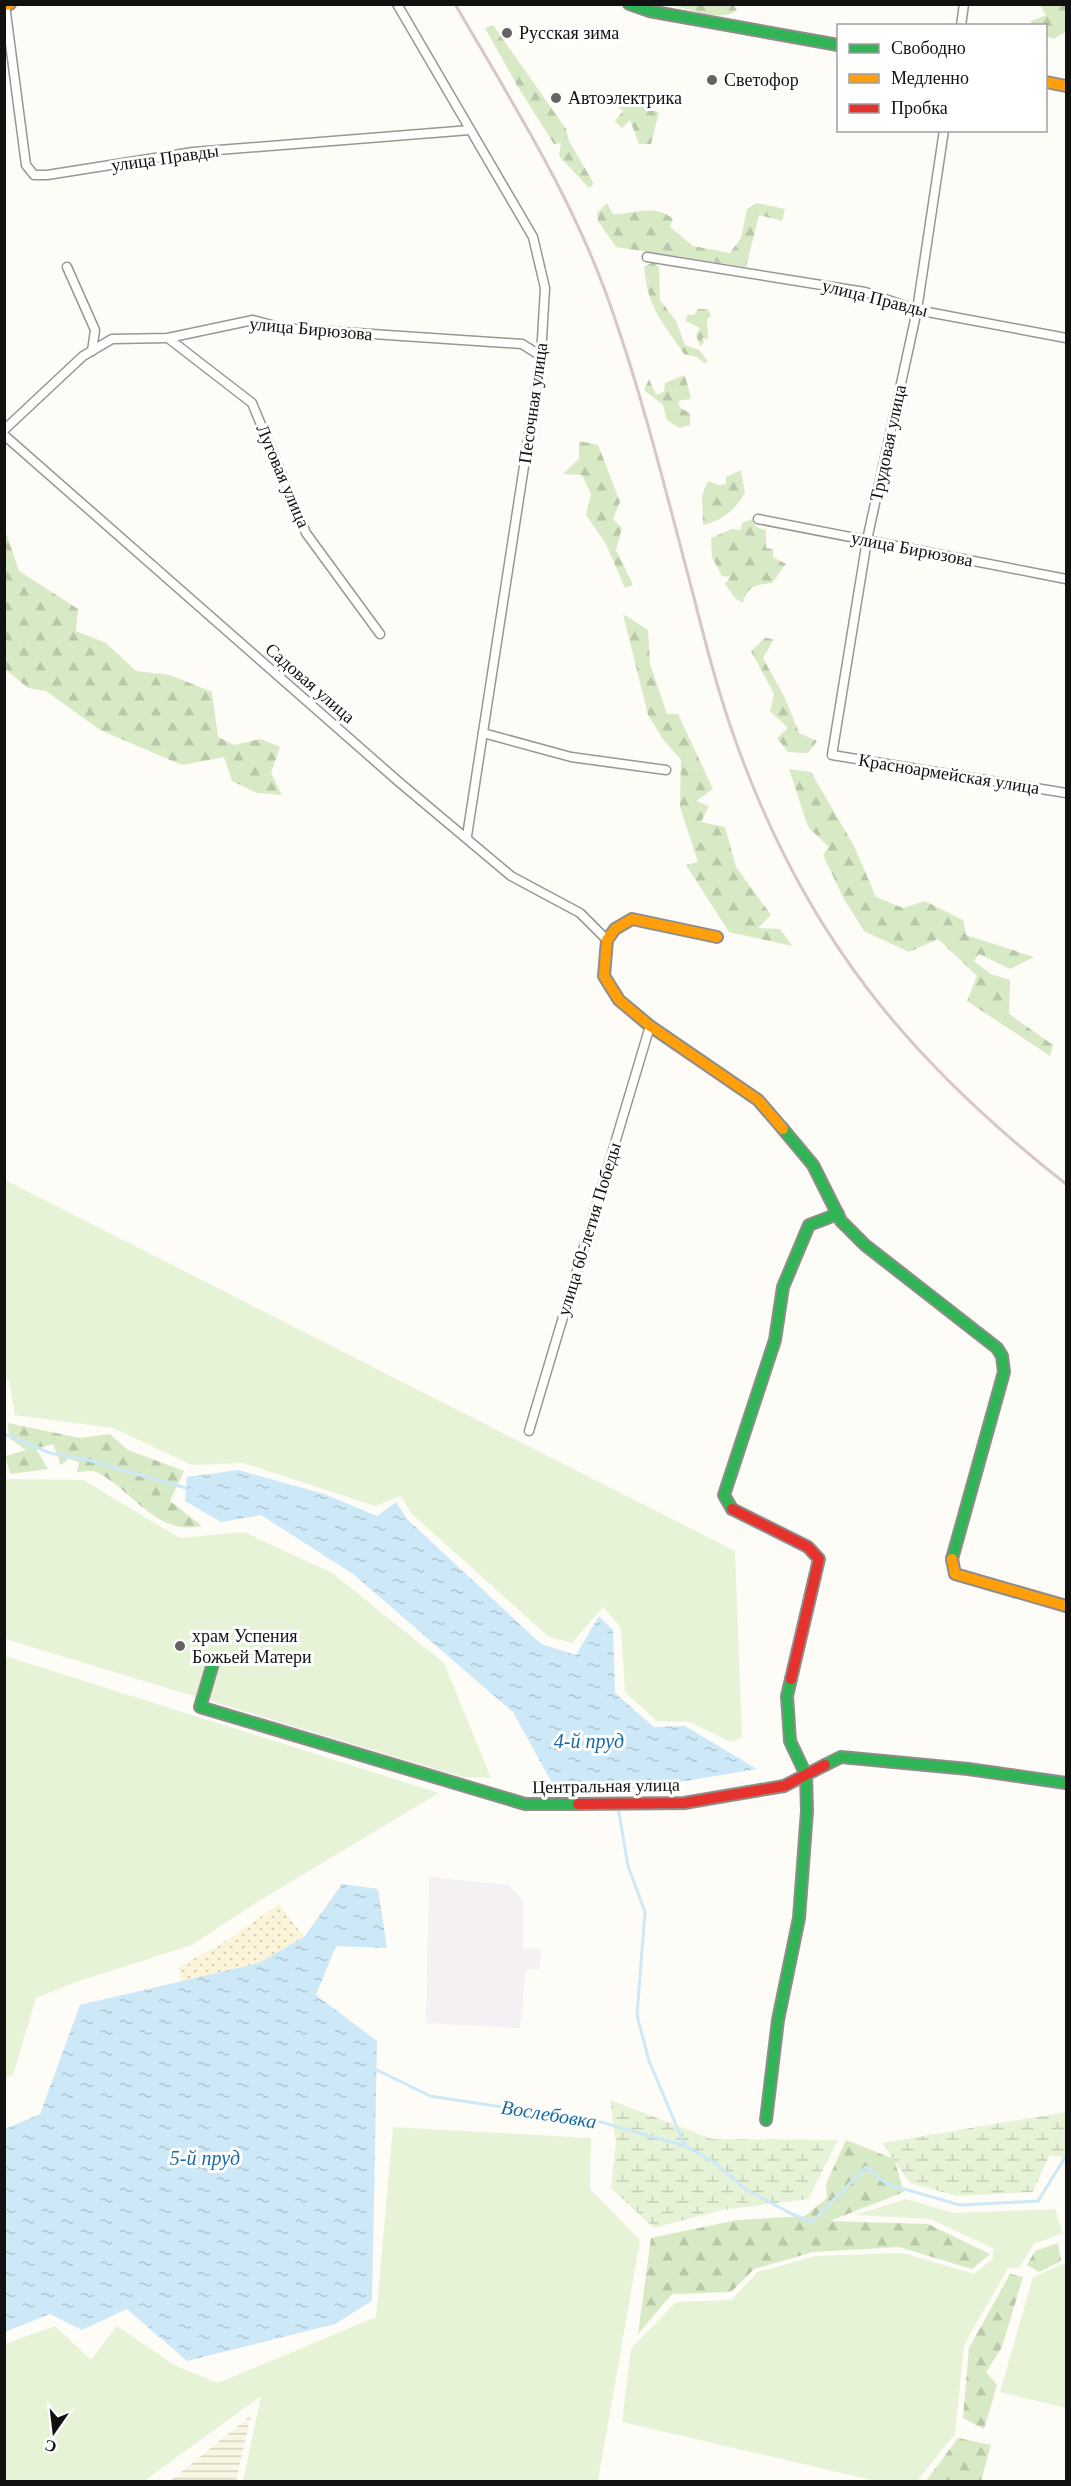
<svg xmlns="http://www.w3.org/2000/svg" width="1071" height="2486" viewBox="0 0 1071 2486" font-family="Georgia,serif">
<defs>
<pattern id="farmland-rules" width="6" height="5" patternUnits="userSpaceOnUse" patternTransform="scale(1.5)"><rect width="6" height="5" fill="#f9f7e4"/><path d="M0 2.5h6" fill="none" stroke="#d4d3c3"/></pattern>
<pattern id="forest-firs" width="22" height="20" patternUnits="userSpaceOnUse" patternTransform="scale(1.5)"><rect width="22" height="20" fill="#d8eac5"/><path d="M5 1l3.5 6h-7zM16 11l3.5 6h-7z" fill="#b8c8a8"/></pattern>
<pattern id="wetland-marsh" width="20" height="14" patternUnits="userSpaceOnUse" patternTransform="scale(1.5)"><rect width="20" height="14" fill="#e7f3d7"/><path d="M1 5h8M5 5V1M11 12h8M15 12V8" fill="none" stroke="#c5cfb8"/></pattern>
<pattern id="sand-dots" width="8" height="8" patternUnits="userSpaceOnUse" patternTransform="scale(1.5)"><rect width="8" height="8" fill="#fcf4d9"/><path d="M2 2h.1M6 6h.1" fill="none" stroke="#d7d0b9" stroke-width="1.8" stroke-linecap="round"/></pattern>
<pattern id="water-ripples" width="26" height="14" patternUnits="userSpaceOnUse" patternTransform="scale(1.5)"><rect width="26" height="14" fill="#cde8f7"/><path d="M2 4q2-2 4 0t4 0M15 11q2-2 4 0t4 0" fill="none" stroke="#afc6d3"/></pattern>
</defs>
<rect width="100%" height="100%" fill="#fdfcf7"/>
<polygon fill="#f5f0f3" points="429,1877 509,1885 523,1900 523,1948 541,1949 540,1969 526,1969 520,2028 426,2023"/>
<polygon fill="url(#farmland-rules)" points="251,2415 236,2481 170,2481 195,2461"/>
<g fill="#e7f3d7">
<polygon points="5,1180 735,1551 742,1737 731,1742 690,1722 657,1721 625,1692 621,1628 603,1607 572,1643 549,1637 412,1514 401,1496 375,1506 243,1463 192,1465 113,1428 15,1415 9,1381 4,1376"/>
<polygon points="5,1479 83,1480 180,1538 244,1532 332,1573 444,1663 491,1778 462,1777 5,1639"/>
<polygon points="5,1656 439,1793 254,1904 192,1945 79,1981 36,1998 13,2075 5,2078"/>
<polygon points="393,2127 591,2138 590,2189 640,2240 598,2481 243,2481 261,2396 144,2481 5,2481 5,2344 55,2326 91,2360 117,2326 176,2366 218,2383 376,2317"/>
<polygon points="906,2199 953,2213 1055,2209 1063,2233 1034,2244 1019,2268 1008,2268 964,2345 955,2434 917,2481 876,2481 622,2422 631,2349 676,2302 731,2300 758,2272 815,2256 903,2253 974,2274 992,2259 994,2249 931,2219 855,2215"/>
<polygon points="1066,2263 1066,2408 1000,2392 1033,2277"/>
</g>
<g fill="url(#forest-firs)">
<path d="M672,5H733L737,10C721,23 689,9 672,5Z"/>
<polygon points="1040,5 1066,5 1066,31 1054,39 1046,36 1046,26 1031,25 1031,21 1046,15"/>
<polygon points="493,25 566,129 569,141 594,184 589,188 559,156 561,143 554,144 518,87 485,28"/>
<polygon points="625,95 647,109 659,112 651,144 639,144 630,120 622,128 615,121 623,111 613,102"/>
<path d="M607,203L613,214C634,215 654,203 673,219L670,227L693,246L730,253L741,238L747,209L757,203L785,209L782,221L759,215L746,267L616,247L598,221L597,213Z"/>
<path d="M653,262L659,267L660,300L676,321L685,345L699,350L708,361L704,363L697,357L684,354C662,321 648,309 644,267Z"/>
<polygon points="698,309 708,309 711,316 707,319 708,339 702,338 704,343 700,346 696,335 700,328 686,321 687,315 694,315"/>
<polygon points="685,375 691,399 678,401 680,408 690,413 690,425 679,428 667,420 663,405 644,390 649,379 656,395 664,392 665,383"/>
<polygon points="579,441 598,445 620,502 613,519 622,528 616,550 633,585 625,588 606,544 586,515 591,494 582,475 563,474 579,459"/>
<path d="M741,470L745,493C734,511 723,520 703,525L702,496L708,481L719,485L726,484V477Z"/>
<path d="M752,519L756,527L766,530V548L773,549V557L786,564L772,583C756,585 747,586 743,603L735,598L725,584L730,577L722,576L712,557L711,538L732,529L741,530L742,523Z"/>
<polygon points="7,535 19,571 78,609 76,631 106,643 136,671 170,675 212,692 218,737 234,745 261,739 280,747 271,773 282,795 257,793 232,781 224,757 182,765 100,730 46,691 28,688 5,669 4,537"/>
<polygon points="623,614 648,630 650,664 667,714 678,714 713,789 696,801 709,806 701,822 725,827 736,867 771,915 758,928 780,929 792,946 729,932 686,865 698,862 680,807 681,760 663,739 648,715"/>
<polygon points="765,638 774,639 763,658 785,698 799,733 817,741 808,753 788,752 777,738 788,728 770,711 774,694 751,651"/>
<polygon points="789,769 811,772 854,846 876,897 903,908 925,901 963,920 966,935 1034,957 1010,969 979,954 974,961 991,974 1010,980 1009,1014 1053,1045 1050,1056 967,1001 977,976 938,939 909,952 864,931 844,899 823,855 829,847 808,827"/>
<path d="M8,1423L80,1438L110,1434L128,1450L184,1471L170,1501L202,1526C154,1536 133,1489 96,1472C91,1470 83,1472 77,1472L79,1462L69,1459L61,1465L53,1444L36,1449L48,1469L10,1474L5,1456L26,1450L9,1438Z"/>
<polygon points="846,2140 894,2159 904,2192 830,2221 928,2224 990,2254 972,2269 899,2247 813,2252 754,2269 731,2292 672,2294 638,2334 651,2238 737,2220 805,2216 827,2198 826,2184"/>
<polygon points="1058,2243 1061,2261 1039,2272 1027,2265 1035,2251"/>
<polygon points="1010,2274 1023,2277 1002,2347 986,2372 997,2385 984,2429 963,2418 969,2348"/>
<polygon points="958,2438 991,2445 981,2481 926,2481"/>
</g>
<g fill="url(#wetland-marsh)">
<polygon points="610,2100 712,2139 838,2140 808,2199 722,2210 654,2228 611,2188 616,2143"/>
<polygon points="1066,2112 1066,2157 1049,2156 1033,2192 957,2196 910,2183 882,2143"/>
</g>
<polygon fill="url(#sand-dots)" points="279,1904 304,1937 259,1963 181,1982 178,1967 220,1945"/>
<g fill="url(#water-ripples)">
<polygon points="238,1470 324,1494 377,1516 396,1502 407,1519 541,1644 576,1655 599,1616 613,1630 615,1693 654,1727 685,1726 757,1769 602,1795 557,1792 513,1712 353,1574 261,1515 221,1522 185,1501 187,1477"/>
<polygon points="342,1884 378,1889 387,1948 336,1946 316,1995 377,2041 372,2301 335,2324 187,2361 127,2309 82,2330 50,2314 5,2332 5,2129 40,2114 80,2005 259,1963 304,1937"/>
</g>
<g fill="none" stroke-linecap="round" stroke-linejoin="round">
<g stroke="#cde8f7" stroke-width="3">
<polyline points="4,1434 50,1453 88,1460 186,1488"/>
<polyline points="618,1807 628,1866 645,1912 637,2015 649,2061 685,2146"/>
<polyline points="375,2069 430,2096 601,2122 685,2146 714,2162 745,2189 792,2214 812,2222 866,2167 887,2184 960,2205 1038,2201 1066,2156"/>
</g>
<g stroke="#979795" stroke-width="11">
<g id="street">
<polyline points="397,4 533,237 545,288 541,356 467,836"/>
<polyline points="5,5 26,165 34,175 47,175 193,152 470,130"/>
<polyline points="961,26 964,4"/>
<polyline points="944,130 917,310 867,540 832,755 1066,793"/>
<polyline points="647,257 865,292 917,310 1066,338"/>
<polyline points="67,267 95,330 92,351"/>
<polyline points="168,338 252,403 306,533 380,634"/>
<polyline points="4,430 83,356 112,339 168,338 253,320 283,328 522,344 541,356"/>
<polyline points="4,435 399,782 511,876 580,913 607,940"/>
<polyline points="758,519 1066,579"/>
<polyline points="483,733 571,757 666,770"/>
<polyline points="529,1431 650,1026"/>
</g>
</g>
<g stroke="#8e8d8b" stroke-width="14">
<g id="fast">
<polyline points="629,4 649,11 838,45"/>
<polyline points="783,1129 813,1165 841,1221 865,1245 997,1348 1002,1356 1004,1372 952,1559"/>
<polyline points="732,1509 724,1495 775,1340 783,1287 809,1225 838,1214"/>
<polyline points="214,1660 200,1707 525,1804 578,1804"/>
<polyline points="825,1765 841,1757 968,1769 1066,1783"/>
<polyline points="766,2120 778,2020 799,1918 807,1811 806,1775 790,1741 787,1696 791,1679"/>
</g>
</g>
<g stroke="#8e8d8b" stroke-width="14">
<g id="slow">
<polyline points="4,5 10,4"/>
<polyline points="1046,82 1066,86"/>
<polyline points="717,937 632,919 615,929 607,940 604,976 619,1000 650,1026 758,1100 783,1129"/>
<polyline points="952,1559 955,1574 1066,1606"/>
</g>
</g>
<g stroke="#8e8d8b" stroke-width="14">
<g id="jam">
<polyline points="732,1509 808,1547 819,1559 791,1679"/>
<polyline points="578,1804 684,1803 784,1786 825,1765"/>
</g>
</g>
<use href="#street" stroke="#fffffe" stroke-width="8"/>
<use href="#fast" stroke="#30b455" stroke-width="10"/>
<use href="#slow" stroke="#ff9f0a" stroke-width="10"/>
<use href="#jam" stroke="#e5322d" stroke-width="10"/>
<path stroke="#d9c6c7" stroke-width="3" d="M455,4C513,104 576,203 613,313C645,405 668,500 693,594C706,645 719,696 737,745C806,936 908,1060 1066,1184"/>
</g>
<g fill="#646362" stroke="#fff" stroke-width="2">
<circle cx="507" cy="33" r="6"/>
<circle cx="712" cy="80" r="6"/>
<circle cx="556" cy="98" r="6"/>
<circle cx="180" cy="1646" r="6"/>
</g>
<g text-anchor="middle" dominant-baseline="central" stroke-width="6" stroke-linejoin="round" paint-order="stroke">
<g font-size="18" fill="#111" stroke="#fff" text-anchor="start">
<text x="519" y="33">Русская зима</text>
<text x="724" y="80">Светофор</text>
<text x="568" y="98">Автоэлектрика</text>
<text x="192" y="1636">храм Успения<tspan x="192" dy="21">Божьей Матери</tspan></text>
</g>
<g font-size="18" fill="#111" stroke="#fff">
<text transform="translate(165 158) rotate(-8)">улица Правды</text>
<text transform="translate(875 298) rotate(14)">улица Правды</text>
<text transform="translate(311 329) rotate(5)">улица Бирюзова</text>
<text transform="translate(533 403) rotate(-82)">Песочная улица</text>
<text transform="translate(888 443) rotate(-78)">Трудовая улица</text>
<text transform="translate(283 476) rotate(67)">Луговая улица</text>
<text transform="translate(912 549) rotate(11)">улица Бирюзова</text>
<text transform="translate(310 683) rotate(41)">Садовая улица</text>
<text transform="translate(949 774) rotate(9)">Красноармейская улица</text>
<text transform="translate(589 1229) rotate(-73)">улица 60-летия Победы</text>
<text transform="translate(606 1786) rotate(-1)">Центральная улица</text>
</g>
<g font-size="20" font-style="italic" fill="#1768a6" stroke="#fff">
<text x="589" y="1741">4-й пруд</text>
<text transform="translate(549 2114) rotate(9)">Вослебовка</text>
<text x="205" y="2158">5-й пруд</text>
</g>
</g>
<rect width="1071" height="2486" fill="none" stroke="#111111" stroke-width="12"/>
<rect x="837" y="24" width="210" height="108" fill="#ffffff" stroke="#a0a0a0" stroke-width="1.5"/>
<rect x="849" y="44" width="30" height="9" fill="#30b455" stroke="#a0a0a0" stroke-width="1.5"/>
<text x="891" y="54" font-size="18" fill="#111111">Свободно</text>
<rect x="849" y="74" width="30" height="9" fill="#ff9f0a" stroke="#a0a0a0" stroke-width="1.5"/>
<text x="891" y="84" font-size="18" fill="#111111">Медленно</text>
<rect x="849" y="104" width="30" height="9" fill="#e5322d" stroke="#a0a0a0" stroke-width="1.5"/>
<text x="891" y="114" font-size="18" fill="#111111">Пробка</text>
<g transform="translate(54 2432) rotate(194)" stroke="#ffffff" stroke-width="4.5" paint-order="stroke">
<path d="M0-4.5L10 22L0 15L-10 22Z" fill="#111111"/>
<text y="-9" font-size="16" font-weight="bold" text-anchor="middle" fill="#111111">С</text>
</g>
</svg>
